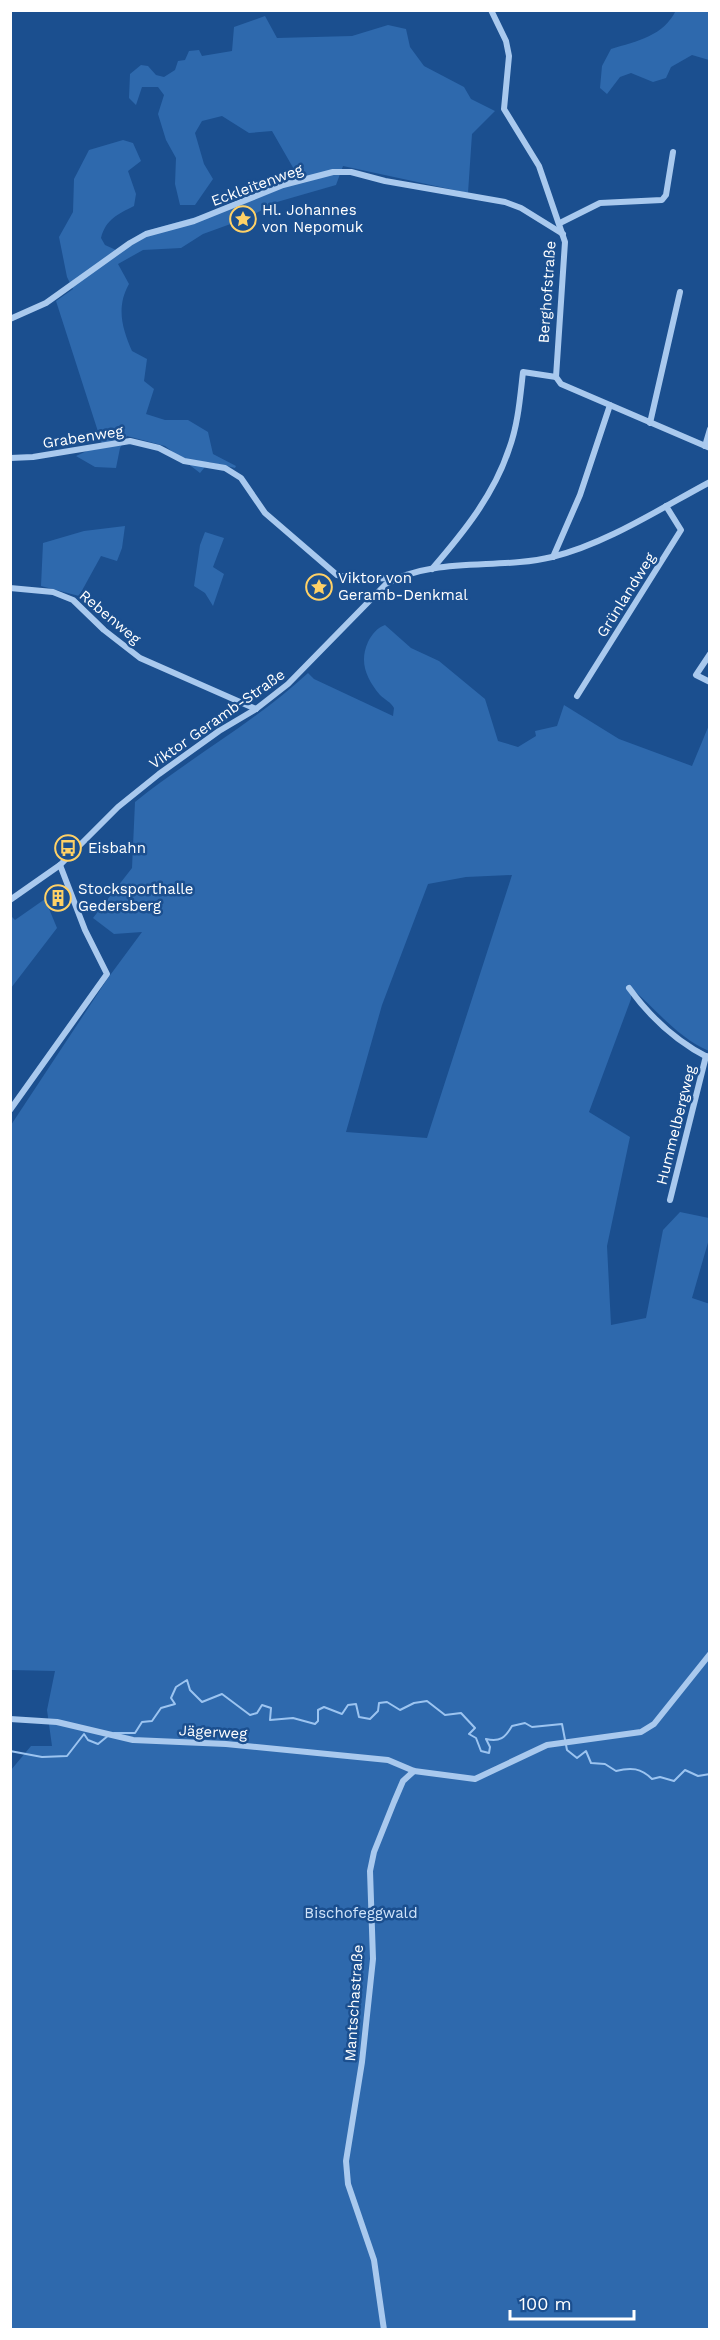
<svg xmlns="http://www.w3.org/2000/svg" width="720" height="2340" viewBox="0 0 720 2340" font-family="'Work Sans',sans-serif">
<rect width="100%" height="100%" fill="#1b4f8f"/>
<g fill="#2e69ad" fill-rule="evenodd">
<path d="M676,10L709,11V60L692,55L671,67L666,78L653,82L631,73L620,77L607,94L600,88L602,66L611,49C637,41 664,36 676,10Z"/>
<path d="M265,16L277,38L352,36L388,25L406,29L410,47L424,66L464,87L471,99L495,111L472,134L468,193L343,166L336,185L277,202L247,218L203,234L181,248L143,250L118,264L129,284C116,307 122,328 132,351L147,359L144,381L154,389L146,414L165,420H188L208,432L213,454L236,466L235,468L209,462L200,473L165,446L127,436L120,448L116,468L95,467L76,456L102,444L56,301L73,289L67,277L59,237L73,212L74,179L89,150L123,140L133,143L141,161L128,171L136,194L134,206C118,214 106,219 101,238L105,245L116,250L143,232L213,212L299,178L272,131L249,133L222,116L202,121L195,133L204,164L213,179L195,205H180L175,184L176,158L166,140L158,114L164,95L158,87H142L136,105L129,98L130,74L141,65L148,66L156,75L164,77L175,70L178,61L185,60L189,51L199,50L202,56L232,51L234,27Z"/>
<polygon points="125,526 122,548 117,561 101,556 79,596 41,586 43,543 84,531"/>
<polygon points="205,532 224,538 213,567 224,574 213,606 205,593 194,586 200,545"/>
<path d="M385,625L411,648L439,661L485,699L498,741L518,747L536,736L535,731L557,726L564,705L619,739L692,766L709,725V1051C678,1038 657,1010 631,988V999L589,1112L630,1137L607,1246L611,1325L646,1318L663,1230L680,1212L709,1218V1239L692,1298L710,1304L709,2329H11V1770L31,1746H52L47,1710L55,1671L11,1670V1125L108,978L142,932L114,934L93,918L132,868L135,802C191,757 255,722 308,673L314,679L393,716L394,708C391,702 385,700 380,695C366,678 359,662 368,642C372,634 377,628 385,625ZM512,875L427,1138L346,1132L382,1005L428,884L466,877Z"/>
<polygon points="45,899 57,928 11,988 11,916 15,920"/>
</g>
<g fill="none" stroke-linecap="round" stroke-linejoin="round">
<g stroke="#9cc4f0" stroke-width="2">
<path d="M114,1733H135L142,1722L152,1721L161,1708L175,1704L171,1698L176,1687L187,1680L190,1690L202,1702L222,1694L250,1715L257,1713L262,1705L271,1708L270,1720L293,1718L315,1724L318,1721V1710L324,1707L342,1714L348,1705L356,1704L359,1717L370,1719L378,1711L379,1703L387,1702L400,1710L414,1703L427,1701L445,1715L461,1713L475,1728L469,1734L476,1738L481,1751L489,1753L490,1747L486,1739C500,1742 505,1738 512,1726L525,1723L532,1727L562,1724L567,1750L577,1758L586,1751L591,1763L605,1764L616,1771C631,1767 641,1768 652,1779L660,1777L674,1781L685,1770L698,1776L710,1774"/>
<polyline points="10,1751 42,1757 67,1756 84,1734 88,1740 98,1744 109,1735"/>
</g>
<g stroke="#a9c9ee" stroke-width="6">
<polyline points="491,10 506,41 509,56 504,109 539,166 565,242 556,377 561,384 710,448"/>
<polyline points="560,223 600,203 662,200 666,195 673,152"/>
<polyline points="10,319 46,303 130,243 146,234 194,221 283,185 333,172 351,172 385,181 505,202 521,208 563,234"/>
<polyline points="650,423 680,292"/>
<polyline points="705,446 710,429"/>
<polyline points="10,458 33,457 130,441 159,448 184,461 225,468 241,478 265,513 337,575 356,579 394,578"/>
<polyline points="553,557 580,495 610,405"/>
<path d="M432,569C463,533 494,495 509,449C518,425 520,398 523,372L556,377"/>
<polyline points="10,588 53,592 73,600 104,630 140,658 256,709"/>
<polyline points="710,654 696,675 710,682"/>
<polyline points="577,696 681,530 666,506"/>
<path d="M10,900L60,865L118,807L159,774L219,731L256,709L288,684L386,584C435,556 499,570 552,557C606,544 661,508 710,482"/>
<path d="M629,988C650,1017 677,1042 709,1058"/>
<polyline points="10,1110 107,974 85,930 60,865"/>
<polyline points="670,1200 706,1056"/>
<polyline points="10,1719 57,1722 133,1740 226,1744 388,1760 414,1771 475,1779 547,1745 641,1732 654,1724 710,1654"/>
<polyline points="384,2330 374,2260 348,2184 346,2161 362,2062 373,1959 370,1871 374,1852 394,1802 403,1781 414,1771"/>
</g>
</g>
<defs>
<g id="sight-ring" transform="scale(1.35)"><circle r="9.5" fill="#1b4f8f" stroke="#ffd166" stroke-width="1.5"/><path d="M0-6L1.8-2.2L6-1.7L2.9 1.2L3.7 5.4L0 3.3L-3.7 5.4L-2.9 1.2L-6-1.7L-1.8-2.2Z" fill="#ffd166"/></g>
<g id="bus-ring" transform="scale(1.35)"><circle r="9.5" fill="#1b4f8f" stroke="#ffd166" stroke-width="1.5"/><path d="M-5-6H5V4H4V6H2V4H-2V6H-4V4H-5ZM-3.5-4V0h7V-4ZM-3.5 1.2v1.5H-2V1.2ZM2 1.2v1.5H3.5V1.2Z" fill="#ffd166"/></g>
<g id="building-ring" transform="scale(1.35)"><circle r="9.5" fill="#1b4f8f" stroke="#ffd166" stroke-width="1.5"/><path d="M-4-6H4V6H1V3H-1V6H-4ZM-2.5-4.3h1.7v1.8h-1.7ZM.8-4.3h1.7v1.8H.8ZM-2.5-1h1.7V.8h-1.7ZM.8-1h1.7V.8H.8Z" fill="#ffd166"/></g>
</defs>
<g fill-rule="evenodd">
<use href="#sight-ring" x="243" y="219"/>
<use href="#sight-ring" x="319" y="587"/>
<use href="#bus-ring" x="68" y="848"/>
<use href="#building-ring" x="58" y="898"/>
</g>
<g text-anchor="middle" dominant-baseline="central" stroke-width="5" stroke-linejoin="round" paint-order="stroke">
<g font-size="15" fill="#fff" stroke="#1b4f8f">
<text transform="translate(257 185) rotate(-20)">Eckleitenweg</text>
<text transform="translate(547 292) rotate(-86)">Berghofstraße</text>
<text transform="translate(83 437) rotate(-9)">Grabenweg</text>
<text transform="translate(626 595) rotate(-58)">Grünlandweg</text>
<text transform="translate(110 617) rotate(40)">Rebenweg</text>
<text transform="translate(217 719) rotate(-35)">Viktor Geramb-Straße</text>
<text transform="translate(676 1125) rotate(-76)">Hummelbergweg</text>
<text transform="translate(213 1732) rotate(3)">Jägerweg</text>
<text transform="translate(354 2003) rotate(-86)">Mantschastraße</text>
</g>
<g font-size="15" fill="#fff" stroke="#1b4f8f" text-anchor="start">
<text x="262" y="210">Hl. Johannes<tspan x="262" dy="17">von Nepomuk</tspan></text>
<text x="338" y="578">Viktor von<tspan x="338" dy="17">Geramb-Denkmal</tspan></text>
<text x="88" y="848">Eisbahn</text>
<text x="78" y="889">Stocksporthalle<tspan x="78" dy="17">Gedersberg</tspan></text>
</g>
<g font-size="15" fill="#cfe3fa" stroke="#1b4f8f">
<text x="361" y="1913">Bischofeggwald</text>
</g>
</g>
<rect width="720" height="2340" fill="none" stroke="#ffffff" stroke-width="24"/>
<path d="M510 2310v9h124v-9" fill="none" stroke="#ffffff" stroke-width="3"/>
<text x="519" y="2310" font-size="18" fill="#ffffff" stroke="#1b4f8f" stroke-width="4.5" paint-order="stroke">100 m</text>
</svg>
